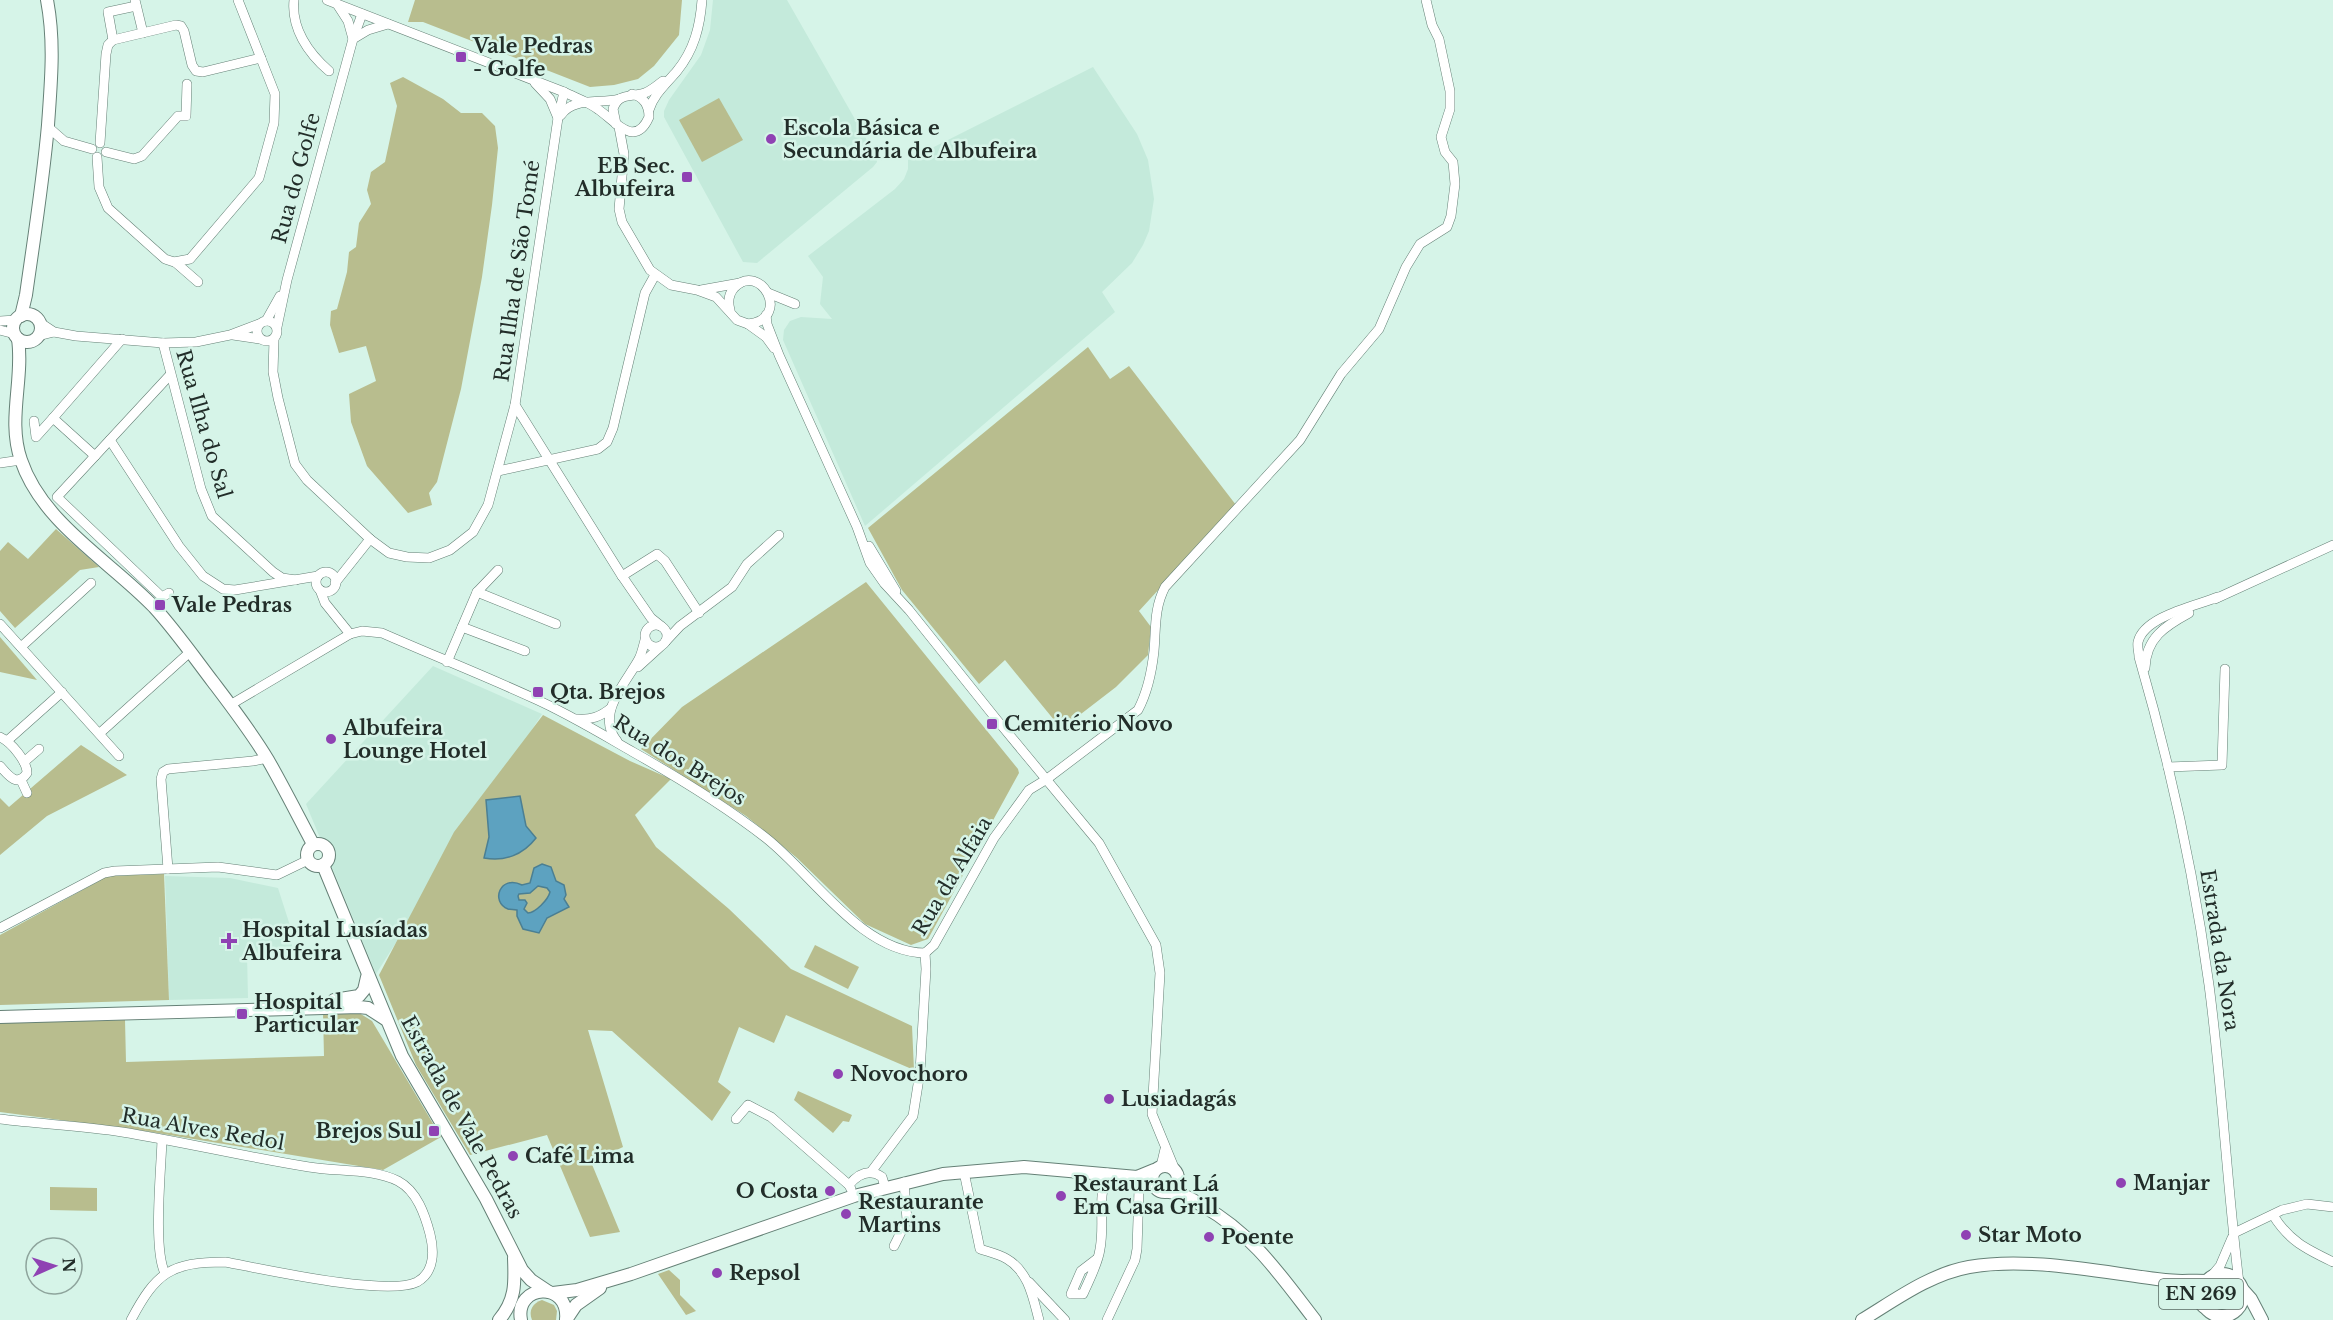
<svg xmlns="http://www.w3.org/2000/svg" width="2333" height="1320" viewBox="0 0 2333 1320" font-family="'Libre Baskerville',serif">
<rect width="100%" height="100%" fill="#d6f4e8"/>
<g fill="#c4eadb">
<polygon points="713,0 787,0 876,156 877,162 873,167 757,263 743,262 664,117 664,111 669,100 701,55 710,30"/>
<polygon points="1093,67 1137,134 1148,160 1154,199 1149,231 1143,245 1132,263 1102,292 1115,312 865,526 783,340 784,330 790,321 801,317 832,319 820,304 823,277 808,256 895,189 904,179 908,169 908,160"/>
<polygon points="433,666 542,714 376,974 306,804"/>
<polygon points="165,876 230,878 278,888 293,935 290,936 292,946 288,951 247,954 248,998 169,1000"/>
<circle cx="2222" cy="1295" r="16"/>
</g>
<g fill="#b8bd8e">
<polygon points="415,0 682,0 679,35 654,66 638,79 614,85 590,87 423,22 408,22"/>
<polygon points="403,77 443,99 461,113 482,113 495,126 498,148 492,205 482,277 461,389 437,482 429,493 432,505 408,513 367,466 351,422 349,394 376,381 366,346 339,353 330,325 331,311 337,309 347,272 349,252 356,247 359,223 371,204 367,190 371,172 385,162 397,106 390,83"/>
<polygon points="719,98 743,140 702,162 679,120"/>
<polygon points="1088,347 1110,379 1129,366 1236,505 1139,611 1151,627 1148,655 1116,687 1077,717 1059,726 1005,660 979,684 902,590 868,528"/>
<polygon points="56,529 99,567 80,570 15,628 0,611 0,551 8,542 28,559"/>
<polygon points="866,582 1018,769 1019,773 928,939 911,945 865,924 797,858 746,816 641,749 682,707"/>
<polygon points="0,637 37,680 0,672"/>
<polygon points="543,715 630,761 671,779 635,815 656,847 729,909 791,969 912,1026 914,1070 786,1015 774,1043 739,1027 718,1082 731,1092 712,1121 612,1031 588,1030 623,1147 591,1162 620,1232 590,1237 547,1135 470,1155 416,1065 379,975 454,832"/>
<polygon points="81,745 127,775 47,816 0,855 0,798 9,807"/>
<polygon points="164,874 169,1000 0,1005 0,935 108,876"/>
<polygon points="815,945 859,967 848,989 804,967"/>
<polygon points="356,1011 372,1021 441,1137 383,1170 151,1132 0,1112 0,1023 125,1020 126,1062 324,1056 323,1013"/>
<polygon points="798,1091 852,1115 849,1122 843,1121 833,1133 794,1100"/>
<polygon points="50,1187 97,1188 97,1211 50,1210"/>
<polygon points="669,1270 680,1280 680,1295 696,1311 686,1315 658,1274"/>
<path d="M542,1300L554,1305L557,1311L556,1320H532C528,1310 533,1303 542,1300Z"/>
</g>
<g fill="#5da2c0" stroke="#4b7f93" stroke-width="1.5" fill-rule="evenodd">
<path d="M520,796L526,826L536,838C523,855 504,862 484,858L489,837L486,800Z"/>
<path d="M542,864L551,867L556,881L564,885L566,895L564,899L569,907L547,918L539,933L523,929L517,916V910C514,909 511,910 508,909C490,902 500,874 522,885L530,883L534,868ZM538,886L547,888L550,892C548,900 535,913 528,913L524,909L527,903L525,900H519L518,896L519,894L530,893Z"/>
</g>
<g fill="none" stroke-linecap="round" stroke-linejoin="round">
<g stroke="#658076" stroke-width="10">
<g id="minor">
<polyline points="135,0 143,33"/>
<path d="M294,0C291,28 308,53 329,71"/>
<path d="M327,0L564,92C576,98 589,102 599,110C615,121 635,149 649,117C649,105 644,97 632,94"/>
<polyline points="337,4 348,21 353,39 368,30 388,24"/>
<polyline points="113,40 108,12 136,6"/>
<polyline points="535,83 550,99 558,118"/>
<path d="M649,110C654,94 666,84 677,71C694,50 700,27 702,0"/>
<path d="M561,115C573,97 600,104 619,99"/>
<path d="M616,124L613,109C618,94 627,97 641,94C649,93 656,86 663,81"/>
<polyline points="48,127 64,141 92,149"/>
<polyline points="619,127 624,154 619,209 622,222 650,270 671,285 697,290 716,297 737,320 748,324 766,337 774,348"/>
<polyline points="100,143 106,54 108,45 113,40 176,25 181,26 184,31 192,65 196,71 203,72 261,58"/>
<polyline points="106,152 134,159 142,156 178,116 186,116 187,84"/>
<polyline points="97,157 99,187 108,208 165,259 174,262 190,259 259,178 274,123 275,94 238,0"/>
<polyline points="175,262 198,282"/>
<polyline points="701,290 740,283"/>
<polyline points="768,293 795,304"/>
<path d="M730,310C728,303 728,295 734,288C760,260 793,319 748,324"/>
<polyline points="766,315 767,324 779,355 857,527 870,563 884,583 909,610 997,720 1099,843 1156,945 1160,973 1152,1114 1175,1170"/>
<circle cx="267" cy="331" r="10"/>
<polyline points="0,321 16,320"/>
<polyline points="266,321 280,296"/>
<polyline points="39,322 54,332 76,336 163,343 196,342 230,335 259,324"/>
<polyline points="277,327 287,280 353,39 362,14"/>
<polyline points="0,330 15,334"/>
<polyline points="233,335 260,339"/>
<polyline points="38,336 54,332"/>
<polyline points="122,339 53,418 95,456 170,375"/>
<polyline points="274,340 273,372 278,398 295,464 307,480 370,539 389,553 407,557 429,558 450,550 473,532 488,505 515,405 558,118 564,92"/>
<polyline points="163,343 201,489 212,516 273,572 282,578 296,580"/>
<polyline points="515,405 622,576 651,618 661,626"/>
<polyline points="34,421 36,437 53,418"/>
<polyline points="110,440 179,546 203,576 223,589 235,590 318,576"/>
<polyline points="95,456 57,497 162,597 169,593"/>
<polyline points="0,463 21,460"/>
<polyline points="498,471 598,449 607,442 613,428 645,293 655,275"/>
<polyline points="869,546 896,591"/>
<circle cx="326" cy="582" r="10"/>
<polyline points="622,576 657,554 665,561 699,613"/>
<polyline points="335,583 370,539"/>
<polyline points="320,590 325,603 350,634"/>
<polyline points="477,592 556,624"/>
<path d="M2218,597C2196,606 2144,616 2138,642C2137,646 2139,652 2139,657C2170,764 2194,874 2209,985C2222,1084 2227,1184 2239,1283"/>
<polyline points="2215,599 2333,545"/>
<polyline points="0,624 119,756"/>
<circle cx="656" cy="636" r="11"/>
<polyline points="462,627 525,651"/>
<polyline points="666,641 680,626 732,587 747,564 779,535"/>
<polyline points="21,647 91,583"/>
<polyline points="447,662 477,592 498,570"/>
<polyline points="638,667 660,647"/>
<path d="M2145,668C2146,638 2165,626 2189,613"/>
<path d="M230,705L350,634L362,631L382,633C432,655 483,675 533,698C567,713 600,733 633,752C679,778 725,806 766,838C813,875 861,952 925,953"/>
<path d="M577,719C591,720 600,717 611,708"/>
<polyline points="100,733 190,652"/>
<path d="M0,737C11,742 27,761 27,773C17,788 8,775 0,766"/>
<polyline points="7,741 62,692"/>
<path d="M617,741C595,714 626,683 639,659C642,653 643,647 645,640"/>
<polyline points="24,762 39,749"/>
<polyline points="2168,767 2222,765 2225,669"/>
<polyline points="21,780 27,793"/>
<polyline points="168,869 161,779 163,772 168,769 253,761 267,758"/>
<polyline points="0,928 104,873 115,871 218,867 277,875 308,860"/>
<path d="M925,953L934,945L994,838L1029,790L1047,779L1138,710C1147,693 1152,670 1154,651C1156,628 1154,608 1165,587L1300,440L1341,374L1379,329L1406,267L1420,244L1447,227L1451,216L1455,184L1453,162L1445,152L1441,137L1450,109V91L1439,39L1432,25L1426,0"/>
<path d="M0,1119C40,1124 82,1126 122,1132C184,1142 246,1157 309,1167C337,1172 372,1168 398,1181C417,1191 425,1215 430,1234C434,1250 435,1272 417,1282C387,1297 263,1269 225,1262C170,1262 156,1273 131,1320"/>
<polyline points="736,1119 748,1105 771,1117 849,1185"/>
<path d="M162,1140C161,1170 153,1250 165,1273"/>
<polyline points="1161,1166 1165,1149"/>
<polyline points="871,1172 913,1116 920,1072 926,969 925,953"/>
<path d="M964,1172L980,1249C989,1252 999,1254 1007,1259C1029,1272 1033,1298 1039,1320"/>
<path d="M851,1189L849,1185C858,1174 869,1168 882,1177L885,1187"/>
<path d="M2273,1215C2289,1241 2306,1249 2333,1262"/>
<polyline points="2234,1233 2282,1210 2307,1204 2333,1207"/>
<polyline points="894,1246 907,1220 904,1182"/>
<path d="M1098,1258L1081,1271L1071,1294H1083C1089,1280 1098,1264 1100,1249C1105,1223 1097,1199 1107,1173"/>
<polyline points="2209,1279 2220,1266 2232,1238"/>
<polyline points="1029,1282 1065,1320"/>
<polyline points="1107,1320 1135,1260 1137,1249 1139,1189 1145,1184"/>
</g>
</g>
<g stroke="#658076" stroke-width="14">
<g id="major">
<circle cx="27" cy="328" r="14"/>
<path d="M21,316L26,295C34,238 43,182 48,125C51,82 55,42 47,0"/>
<path d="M18,339C24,379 7,420 21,460C42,523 110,561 154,607C175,630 194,657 213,682C232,707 252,733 268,760C284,788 298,816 313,844"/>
<circle cx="318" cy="855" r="11"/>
<polyline points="323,865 402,1056 486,1199 522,1270 531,1280 549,1292"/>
<polyline points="334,1000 359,996 364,990 367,977"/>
<polyline points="0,1017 359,1007 368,1008 385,1019"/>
<circle cx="1165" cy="1179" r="13"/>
<path d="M1169,1192C1182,1193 1192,1199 1203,1206C1253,1234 1281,1276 1315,1320"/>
<circle cx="2222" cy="1295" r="21"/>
<polyline points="2169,1282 2193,1296 2204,1307"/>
<polyline points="2243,1290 2251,1299 2262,1320"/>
<polyline points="553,1293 577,1290 631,1274 854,1196 943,1174 1024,1167 1137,1177 1154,1170"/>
<path d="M499,1320C516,1300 515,1283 514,1258"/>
<path d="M521,1320C514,1284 570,1280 566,1320"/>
<polyline points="566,1320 576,1305 600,1288"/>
<path d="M1862,1320C1895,1300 1930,1274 1969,1267C2029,1256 2104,1273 2165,1280C2179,1282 2193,1280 2207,1281"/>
</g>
</g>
<use href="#minor" stroke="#fff" stroke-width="9"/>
<use href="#major" stroke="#fff" stroke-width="12"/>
</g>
<g fill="#8f42b3" stroke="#d6f4e8" stroke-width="2">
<rect x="455" y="51" width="12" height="12" rx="3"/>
<circle cx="771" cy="139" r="6"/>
<rect x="681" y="171" width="12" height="12" rx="3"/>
<rect x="154" y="599" width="12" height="12" rx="3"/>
<rect x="532" y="686" width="12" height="12" rx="3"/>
<rect x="986" y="718" width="12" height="12" rx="3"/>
<circle cx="331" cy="739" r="6"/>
<path d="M226 932h6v6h6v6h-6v6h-6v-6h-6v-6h6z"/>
<rect x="236" y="1008" width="12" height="12" rx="3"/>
<circle cx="838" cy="1074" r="6"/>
<circle cx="1109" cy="1099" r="6"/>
<rect x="428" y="1125" width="12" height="12" rx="3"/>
<circle cx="513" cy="1156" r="6"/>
<circle cx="2121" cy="1183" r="6"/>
<circle cx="830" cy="1191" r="6"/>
<circle cx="1061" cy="1196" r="6"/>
<circle cx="846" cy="1214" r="6"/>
<circle cx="1966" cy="1235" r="6"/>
<circle cx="1209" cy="1237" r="6"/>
<circle cx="717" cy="1273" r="6"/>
</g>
<g text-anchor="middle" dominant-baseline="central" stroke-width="5" stroke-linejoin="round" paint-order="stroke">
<rect fill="#d6f4e8" stroke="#586962" stroke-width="1.5" x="2159" y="1279" width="84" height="30" rx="4.5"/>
<g font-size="18" font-weight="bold" fill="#222d29">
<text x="2201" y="1294">EN 269</text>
</g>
<g font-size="20" font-weight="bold" fill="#222d29" stroke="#d6f4e8" text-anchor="start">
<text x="473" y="46">Vale Pedras<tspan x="473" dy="23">- Golfe</tspan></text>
<text x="783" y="128">Escola Básica e<tspan x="783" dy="23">Secundária de Albufeira</tspan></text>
<text x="675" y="166" text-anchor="end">EB Sec.<tspan x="675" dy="23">Albufeira</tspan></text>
<text x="172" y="605">Vale Pedras</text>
<text x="550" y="692">Qta. Brejos</text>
<text x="1004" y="724">Cemitério Novo</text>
<text x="343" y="728">Albufeira<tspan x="343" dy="23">Lounge Hotel</tspan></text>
<text x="242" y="930">Hospital Lusíadas<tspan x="242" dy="23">Albufeira</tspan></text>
<text x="254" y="1002">Hospital<tspan x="254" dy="23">Particular</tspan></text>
<text x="850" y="1074">Novochoro</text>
<text x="1121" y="1099">Lusiadagás</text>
<text x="422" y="1131" text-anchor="end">Brejos Sul</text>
<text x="525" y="1156">Café Lima</text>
<text x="2133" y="1183">Manjar</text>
<text x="1073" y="1184">Restaurant Lá<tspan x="1073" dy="23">Em Casa Grill</tspan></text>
<text x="818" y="1191" text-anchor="end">O Costa</text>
<text x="858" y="1202">Restaurante<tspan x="858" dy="23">Martins</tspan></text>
<text x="1978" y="1235">Star Moto</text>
<text x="1221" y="1237">Poente</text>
<text x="729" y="1273">Repsol</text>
</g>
<g font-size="20" fill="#222d29" stroke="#d6f4e8">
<text transform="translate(296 178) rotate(-75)">Rua do Golfe</text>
<text transform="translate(517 271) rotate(-82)">Rua Ilha de São Tomé</text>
<text transform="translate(204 424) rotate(74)">Rua Ilha do Sal</text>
<text transform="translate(680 760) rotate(32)">Rua dos Brejos</text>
<text transform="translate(952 876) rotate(-59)">Rua da Alfaia</text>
<text transform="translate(2220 950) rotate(81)">Estrada da Nora</text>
<text transform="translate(462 1117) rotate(61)">Estrada de Vale Pedras</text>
<text transform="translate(203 1129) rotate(10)">Rua Alves Redol</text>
</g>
</g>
<g transform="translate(54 1266) rotate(87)"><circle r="28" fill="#d6f4e8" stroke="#8ea49c" stroke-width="1.5"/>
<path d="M0-4.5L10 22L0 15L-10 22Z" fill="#8f42b3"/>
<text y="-9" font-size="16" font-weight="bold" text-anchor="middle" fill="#222d29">N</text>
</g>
</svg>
